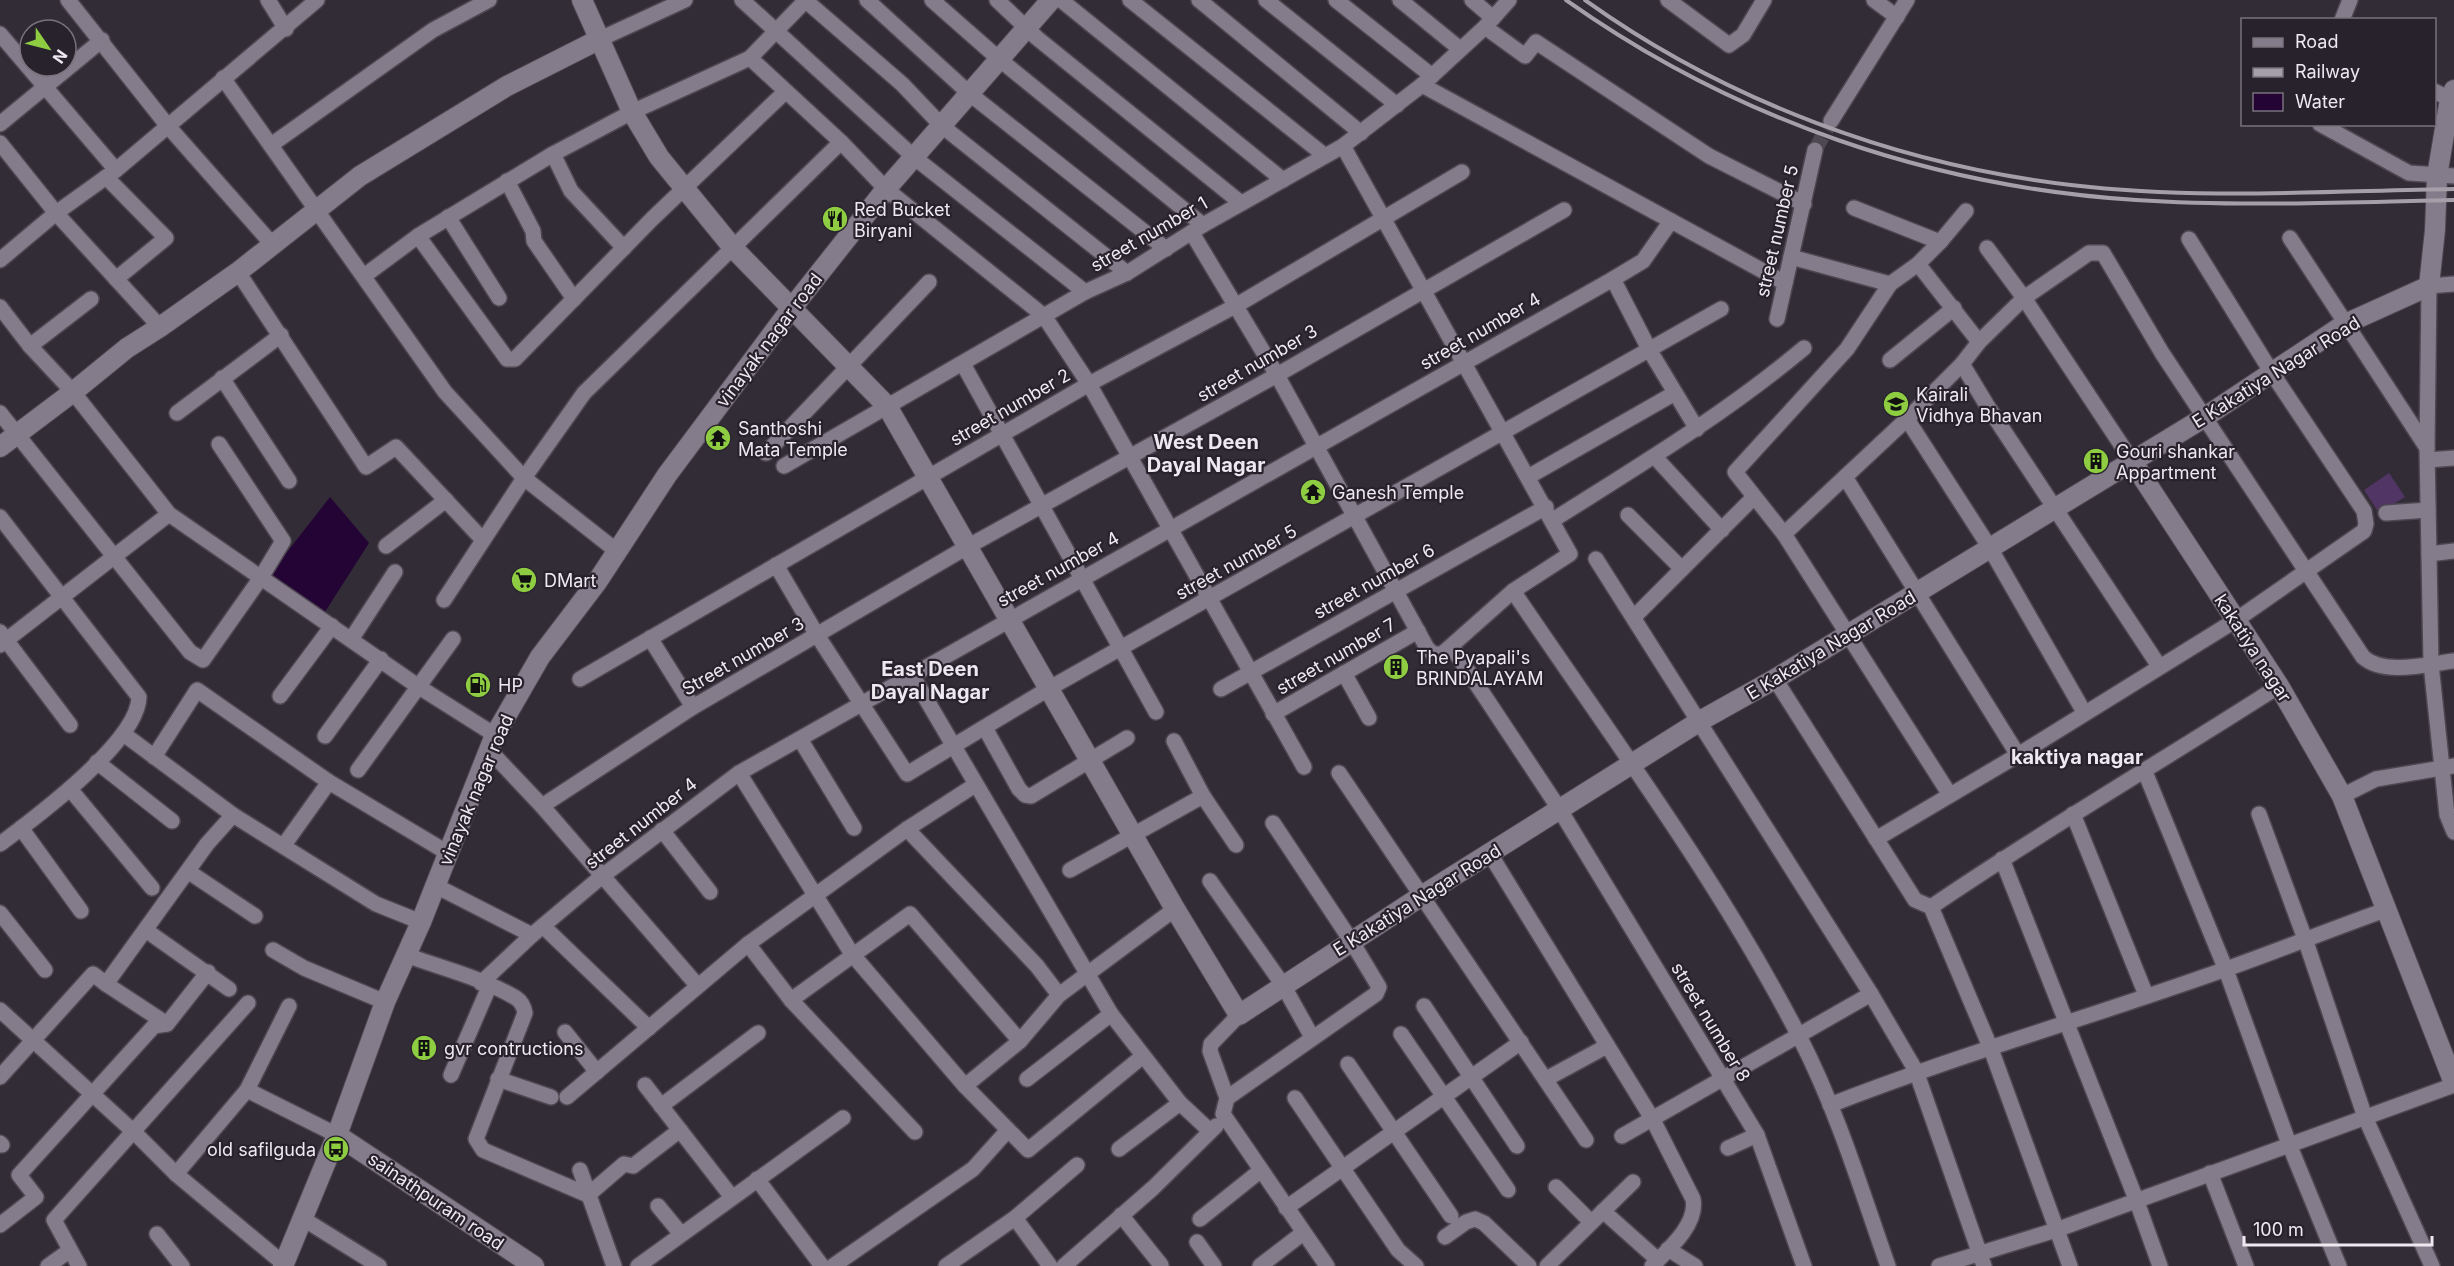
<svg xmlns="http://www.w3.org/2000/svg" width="2454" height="1266" viewBox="0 0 2454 1266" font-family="Inter,sans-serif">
<rect width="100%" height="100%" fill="#322c37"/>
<polygon fill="#513564" points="2389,473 2405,497 2379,513 2364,490"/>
<polygon fill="#240335" points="330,497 369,543 323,615 266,579"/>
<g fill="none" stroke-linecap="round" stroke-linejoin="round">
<polyline stroke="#4e4853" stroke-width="15" stroke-dasharray="15 8" stroke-linecap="butt" points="1815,150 1831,121"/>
<g stroke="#4d4751" stroke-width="18">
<g id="minor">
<polyline points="68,0 167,125 272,244"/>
<polyline points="268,0 286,29"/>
<polyline points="742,0 915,158 1085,292"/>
<polyline points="805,0 902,84 942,126 1127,273"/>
<polyline points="867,0 970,94 1166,249"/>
<polyline points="932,0 999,59 1203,225"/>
<polyline points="997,0 1037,38 1241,203"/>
<polyline points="1061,0 1283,180"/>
<polyline points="1130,0 1324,155"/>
<polyline points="1199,0 1361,133"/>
<polyline points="1266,0 1397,105"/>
<polyline points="1336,0 1432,76"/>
<polyline points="1400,0 1460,49"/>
<polyline points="1472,0 1493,18"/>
<polyline points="1668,0 1729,45 1743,35 1764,0"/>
<polyline points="1874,0 1897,17"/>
<polyline points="2342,20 2350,0"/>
<polyline points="1485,27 1525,56 1536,42 1709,156 1804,204"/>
<polyline points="0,34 116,170"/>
<polyline points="598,40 685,0"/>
<polyline points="750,58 841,142 886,189 1044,316 1089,384 1304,767"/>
<polyline points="223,78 445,392 524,478 618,552"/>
<polyline points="1422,85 1785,283"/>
<polyline points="2434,91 2450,99"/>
<polyline points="1831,121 1907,0"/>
<polyline points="0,124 102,40"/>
<polyline points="2320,124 2409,173 2454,176"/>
<polyline points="0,143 56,213 160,327"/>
<polyline points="271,145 433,30 489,0"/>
<polyline points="553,154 571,191 624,248"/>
<polyline points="106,177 166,238 116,279"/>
<polyline points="507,181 533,231 534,241 574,299"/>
<polyline points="1854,208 1940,242 1918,264 1890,284 1847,349 1735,472 1784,534 1950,795"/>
<polyline points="448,217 499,298"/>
<polyline points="1192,233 1277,375 1427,648 1433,654 1442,654 1513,591 1570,554 1343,146"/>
<polyline points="418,236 507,359 515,359 652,219 785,92"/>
<polyline points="2290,238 2427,448"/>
<polyline points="1940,242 1966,211"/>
<polyline points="1987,248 2024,298 2132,461"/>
<polyline points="1791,257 1890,284"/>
<polyline points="0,260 56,213 116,170 317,0"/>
<polyline points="1918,264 1979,342"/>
<polyline points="238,272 366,467 396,447 483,540"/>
<polyline points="364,276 418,236 553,154 632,112 750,58 806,0"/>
<polyline points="1613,279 1650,351 1697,429"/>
<polyline points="2454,284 2429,286 2427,448 2431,664 2447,815 2454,832"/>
<polyline points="0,307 30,346 73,392 169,514 419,687 495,735"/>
<polyline points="1777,319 1815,150"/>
<polyline points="30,346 91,299"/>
<polyline points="1890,360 1954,308"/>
<polyline points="963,364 1156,712"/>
<polyline points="1962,364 1988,407 2159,666"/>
<polyline points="222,378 289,481"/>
<polyline points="0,413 190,652 203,660 260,579 283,541 219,444"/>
<polyline points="177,413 281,335"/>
<polyline points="1907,419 1990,548 2084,712"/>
<polyline points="766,453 929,282"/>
<polyline points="1655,457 1722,530"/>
<polyline points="2428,460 2454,458"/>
<polyline points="784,466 1085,292 1127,273 1203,225 1343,146 1422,85 1485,27 1509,0"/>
<polyline points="1528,477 1675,393"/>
<polyline points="1845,477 2018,755"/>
<polyline points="2386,513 2428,510"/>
<polyline points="1628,515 1682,569"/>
<path d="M0,517L139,697C138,742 35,818 0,844"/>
<path d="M1553,520C1640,465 1725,414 1804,348"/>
<path d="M1784,534L1907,419L1962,364L1979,342L2024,298L2089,253H2103L2162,353L2363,657C2384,676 2428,664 2454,661"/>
<polyline points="386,546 446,500"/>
<polyline points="2429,554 2454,551"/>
<polyline points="1596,559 1871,994 1916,1071 1984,1266"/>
<polyline points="776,565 817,635 907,774 1048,689 1721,309"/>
<path d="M1513,591C1611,736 1720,882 1800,1038C1837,1110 1861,1189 1888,1266"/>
<polyline points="444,600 524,478 584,393 841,142"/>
<polyline points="1634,617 1754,497"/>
<polyline points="0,632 70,725"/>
<polyline points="352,638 395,572"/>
<polyline points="650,638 693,707"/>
<polyline points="0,645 169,514"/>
<polyline points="1452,647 1560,810 1757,1135 1804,1266"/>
<polyline points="1344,673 1369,718"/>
<polyline points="912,675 1111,1014 1180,1103 1210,1131"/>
<polyline points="580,679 1089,384 1237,305 1462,172"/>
<polyline points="1775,679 1915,900 1931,907 1991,1049 2070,1266"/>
<polyline points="1221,689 1546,507"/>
<polyline points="280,696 332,626"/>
<polyline points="1273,714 1418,631"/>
<polyline points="985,728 1019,789 1025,795 1031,796 1127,738"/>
<polyline points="125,735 233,815 376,904 421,922"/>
<polyline points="325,736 381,659"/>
<polyline points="800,739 854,828"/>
<polyline points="1174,741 1203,796"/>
<polyline points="489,750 542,806 697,985"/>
<polyline points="154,757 197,690 329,782 448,853"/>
<polyline points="97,762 172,821"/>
<polyline points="358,770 453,639"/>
<polyline points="2145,772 2226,970 2289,1144 2339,1266"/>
<polyline points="739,773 852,954 965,1086 1028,1150 1143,1056"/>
<polyline points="1339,773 1586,1140"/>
<polyline points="70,789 152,888"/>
<polyline points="2342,796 2376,779 2454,766"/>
<polyline points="542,806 693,707 967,547 1277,375 1564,210"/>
<polyline points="2073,814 2146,995"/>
<polyline points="2259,814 2305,939 2365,1117 2432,1266"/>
<polyline points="21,828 81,911"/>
<polyline points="907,829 1037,966 1059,995"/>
<polyline points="662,830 710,892"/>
<polyline points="1876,839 2018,755 2236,620 2364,531 2366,524 2364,511 2272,373 2189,239"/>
<polyline points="284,845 329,782"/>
<path d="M1490,854L1653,1120L1693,1199C1698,1224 1669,1249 1652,1266"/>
<polyline points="2002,859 2136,1199 2160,1266"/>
<polyline points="1070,870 1203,796 1236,845"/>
<polyline points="189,872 255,916"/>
<polyline points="1210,881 1283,985 1312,1037"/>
<polyline points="436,886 532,935"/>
<path d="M1931,907C2045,829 2164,760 2279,686"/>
<polyline points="0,913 45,970"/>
<polyline points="544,927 649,1028"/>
<polyline points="147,931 229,989"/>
<polyline points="748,944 791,1000 915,1132"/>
<polyline points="273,950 304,968 385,1002"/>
<path d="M406,955C441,968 483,978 516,998C522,1002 524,1007 525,1013L476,1139L483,1150L588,1195L624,1164L633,1166L680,1130"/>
<polyline points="481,983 532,935 601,877 739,773 1613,279 1643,261 1671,221"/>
<polyline points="106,984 167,1024"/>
<polyline points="791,1000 910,914 1020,1041"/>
<polyline points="1424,1006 1517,1146"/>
<polyline points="0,1010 135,1133 176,1174 284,1264"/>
<polyline points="1239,1015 1211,1044 1210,1051 1227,1098 1223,1114 1327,1266"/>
<polyline points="565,1032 597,1072"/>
<polyline points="1401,1034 1508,1190"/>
<polyline points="1348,1064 1451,1216"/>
<polyline points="451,1075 489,987"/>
<polyline points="0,1077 93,974 106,984 207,844 233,815"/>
<polyline points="498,1079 551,1097"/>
<polyline points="1027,1079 1111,1014"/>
<polyline points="1546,1079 1607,1046"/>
<polyline points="645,1085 731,1196"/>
<polyline points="965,1086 1020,1041 1059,995 1175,909"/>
<polyline points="247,1090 289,1006"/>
<polyline points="567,1097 748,944 907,829 975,785"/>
<polyline points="1227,1098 1376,994 1379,987 1352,942 1273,823"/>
<polyline points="1295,1098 1398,1250 1416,1266"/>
<path d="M1830,1105C1960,1054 2095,1016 2226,969C2280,950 2334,928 2388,909"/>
<polyline points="661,1106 758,1033"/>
<polyline points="1622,1136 1871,994"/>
<polyline points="0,1143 2,1145"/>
<polyline points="1728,1148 1757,1135"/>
<polyline points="1119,1149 1180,1103"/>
<polyline points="580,1170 614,1266"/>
<polyline points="2210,1173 2246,1266"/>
<polyline points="176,1174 247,1090 337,1135"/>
<polyline points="757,1179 822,1266"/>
<polyline points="1556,1187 1591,1222"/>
<polyline points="658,1206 681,1234"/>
<polyline points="1286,1208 1521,1042"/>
<polyline points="1603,1211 1658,1260"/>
<polyline points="1121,1215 1161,1265"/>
<polyline points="1015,1218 1050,1266"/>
<polyline points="1200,1219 1260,1171"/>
<polyline points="305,1220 379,1266"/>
<polyline points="0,1225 36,1197 19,1175 154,1026 167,1024 208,972"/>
<polyline points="157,1234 182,1266"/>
<polyline points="1445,1237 1466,1222 1475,1219 1484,1223 1529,1266"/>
<polyline points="1197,1242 1214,1266"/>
<polyline points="1668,1249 1695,1266"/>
<polyline points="48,1266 69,1251"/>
<polyline points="79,1266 54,1220 248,1003"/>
<polyline points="638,1266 843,1118"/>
<polyline points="833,1266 973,1169 1008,1130"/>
<polyline points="946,1266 1015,1218 1077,1165"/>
<polyline points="1064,1266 1153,1188 1216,1126"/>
<polyline points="1260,1266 1303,1233"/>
<polyline points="1547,1266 1633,1182"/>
<polyline points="1939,1266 2056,1230 2454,1085"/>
</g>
</g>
<g stroke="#4d4751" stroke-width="22">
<g id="tertiary">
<polyline points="582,0 632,112 659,157 734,249 887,406 1175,909 1239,1015 1420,897 1700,721 1775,679 2205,417 2345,324 2429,286 2435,230 2437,176 2450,99 2454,90"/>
<polyline points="0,447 73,392 127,348 160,327 238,272 360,176 507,86 598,40"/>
<polyline points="2132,461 2279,686 2342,796 2454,1083"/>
<polyline points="337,1135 534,1266"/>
<polyline points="283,1266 337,1135 385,1002 421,922 495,735 540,657 597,582 667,475 791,309 886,189 1051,0"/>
</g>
</g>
<use href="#minor" stroke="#847c8a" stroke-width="15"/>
<use href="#tertiary" stroke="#847c8a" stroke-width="20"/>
<g stroke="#a59fa9" stroke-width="4">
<path d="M1566,0C1734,119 1931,187 2136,200C2241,207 2349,202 2454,200"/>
<path d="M1585,0C1726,101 1898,165 2071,185C2197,200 2327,191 2454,189"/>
</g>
</g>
<defs>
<g id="restaurant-disc" transform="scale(1.35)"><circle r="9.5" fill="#8ecd42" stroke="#28222d"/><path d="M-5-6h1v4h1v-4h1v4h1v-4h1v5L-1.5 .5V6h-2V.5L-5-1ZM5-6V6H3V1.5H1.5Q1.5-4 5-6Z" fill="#111"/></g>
<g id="school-disc" transform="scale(1.35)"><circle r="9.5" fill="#8ecd42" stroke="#28222d"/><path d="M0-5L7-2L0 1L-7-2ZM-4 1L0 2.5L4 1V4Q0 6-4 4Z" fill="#111"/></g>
<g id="temple-disc" transform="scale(1.35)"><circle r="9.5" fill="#8ecd42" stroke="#28222d"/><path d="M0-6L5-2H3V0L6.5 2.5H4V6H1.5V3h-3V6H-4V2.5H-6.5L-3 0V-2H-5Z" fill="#111"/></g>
<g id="building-disc" transform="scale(1.35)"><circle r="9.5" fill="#8ecd42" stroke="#28222d"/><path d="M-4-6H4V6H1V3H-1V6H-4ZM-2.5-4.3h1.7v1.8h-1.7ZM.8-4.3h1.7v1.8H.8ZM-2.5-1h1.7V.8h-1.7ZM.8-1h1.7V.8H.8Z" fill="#111"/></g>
<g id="supermarket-disc" transform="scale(1.35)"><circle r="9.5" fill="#8ecd42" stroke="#28222d"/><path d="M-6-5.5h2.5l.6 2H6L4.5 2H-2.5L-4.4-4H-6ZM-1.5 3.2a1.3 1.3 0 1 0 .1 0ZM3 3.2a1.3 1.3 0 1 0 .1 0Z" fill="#111"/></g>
<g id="fuel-disc" transform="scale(1.35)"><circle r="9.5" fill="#8ecd42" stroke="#28222d"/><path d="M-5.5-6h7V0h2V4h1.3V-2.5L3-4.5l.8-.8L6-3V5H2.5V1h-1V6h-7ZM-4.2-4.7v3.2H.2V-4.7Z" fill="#111"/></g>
<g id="bus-disc" transform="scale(1.35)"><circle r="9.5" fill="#8ecd42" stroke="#28222d"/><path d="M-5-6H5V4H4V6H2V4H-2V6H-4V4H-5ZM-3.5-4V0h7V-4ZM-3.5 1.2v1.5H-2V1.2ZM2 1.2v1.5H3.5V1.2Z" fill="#111"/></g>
</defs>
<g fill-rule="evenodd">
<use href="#restaurant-disc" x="835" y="219"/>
<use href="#school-disc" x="1896" y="404"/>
<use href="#temple-disc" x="718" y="438"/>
<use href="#building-disc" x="2096" y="461"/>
<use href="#temple-disc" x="1313" y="492"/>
<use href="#supermarket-disc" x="524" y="580"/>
<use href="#building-disc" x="1396" y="667"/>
<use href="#fuel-disc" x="478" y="685"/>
<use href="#building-disc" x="424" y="1048"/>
<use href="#bus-disc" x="336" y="1149"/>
</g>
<g text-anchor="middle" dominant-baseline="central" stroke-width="4.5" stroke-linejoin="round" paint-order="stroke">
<g font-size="18" fill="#eee9f1" stroke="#28222d" text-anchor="start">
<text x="854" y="209">Red Bucket<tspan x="854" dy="21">Biryani</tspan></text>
<text x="1916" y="394">Kairali<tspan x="1916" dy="21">Vidhya Bhavan</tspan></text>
<text x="738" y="428">Santhoshi<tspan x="738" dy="21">Mata Temple</tspan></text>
<text x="2116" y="451">Gouri shankar<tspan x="2116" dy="21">Appartment</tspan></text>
<text x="1332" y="492">Ganesh Temple</text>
<text x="544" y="580">DMart</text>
<text x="1416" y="657">The Pyapali's<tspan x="1416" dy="21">BRINDALAYAM</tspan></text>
<text x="498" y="685">HP</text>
<text x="444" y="1048">gvr contructions</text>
<text x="316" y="1149" text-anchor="end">old safilguda</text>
</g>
<g font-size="18" fill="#eee9f1" stroke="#28222d">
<text transform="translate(1777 231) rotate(-77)">street number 5</text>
<text transform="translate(1149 234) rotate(-30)">street number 1</text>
<text transform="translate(1480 331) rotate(-30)">street number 4</text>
<text transform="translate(769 340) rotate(-53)">vinayak nagar road</text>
<text transform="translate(1257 363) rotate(-30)">street number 3</text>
<text transform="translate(2276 372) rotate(-32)">E Kakatiya Nagar Road</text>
<text transform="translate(1010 407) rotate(-30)">street number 2</text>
<text transform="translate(1236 562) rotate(-29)">street number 5</text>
<text transform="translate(1058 569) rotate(-29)">street number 4</text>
<text transform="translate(1374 581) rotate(-29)">street number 6</text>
<text transform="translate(1831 645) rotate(-31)">E Kakatiya Nagar Road</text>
<text transform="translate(2253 648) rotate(57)">kakatiya nagar</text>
<text transform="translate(743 656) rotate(-30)">Street number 3</text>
<text transform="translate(1336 656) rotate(-30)">street number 7</text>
<text transform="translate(476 790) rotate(-67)">vinayak nagar road</text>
<text transform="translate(641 823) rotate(-38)">street number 4</text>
<text transform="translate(1417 900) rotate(-32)">E Kakatiya Nagar Road</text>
<text transform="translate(1711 1022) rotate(59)">street number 8</text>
<text transform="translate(436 1201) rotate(34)">sainathpuram road</text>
</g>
<g font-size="20" font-weight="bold" fill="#eee9f1" stroke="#28222d">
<text x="1206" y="442">West Deen<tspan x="1206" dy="23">Dayal Nagar</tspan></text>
<text x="930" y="669">East Deen<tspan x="930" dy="23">Dayal Nagar</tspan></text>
<text x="2077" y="757">kaktiya nagar</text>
</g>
</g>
<rect x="2241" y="18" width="195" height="108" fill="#28222d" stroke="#77727b" stroke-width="1.5"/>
<rect x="2253" y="38" width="30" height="9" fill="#847c8a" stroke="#77727b" stroke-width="1.5"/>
<text x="2295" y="48" font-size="18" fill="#eee9f1">Road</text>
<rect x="2253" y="68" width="30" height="9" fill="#a59fa9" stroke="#77727b" stroke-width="1.5"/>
<text x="2295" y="78" font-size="18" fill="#eee9f1">Railway</text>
<rect x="2253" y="93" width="30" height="18" fill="#240335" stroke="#77727b" stroke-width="1.5"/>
<text x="2295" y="108" font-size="18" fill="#eee9f1">Water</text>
<g transform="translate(48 48) rotate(125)"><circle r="28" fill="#28222d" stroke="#77727b" stroke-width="1.5"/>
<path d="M0-4.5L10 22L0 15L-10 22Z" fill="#8ecd42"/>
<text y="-9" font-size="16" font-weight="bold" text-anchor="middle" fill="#eee9f1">N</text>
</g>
<path d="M2244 1236v9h188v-9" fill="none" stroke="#eee9f1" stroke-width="3"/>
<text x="2253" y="1236" font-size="18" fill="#eee9f1" stroke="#28222d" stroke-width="4.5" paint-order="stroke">100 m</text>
</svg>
